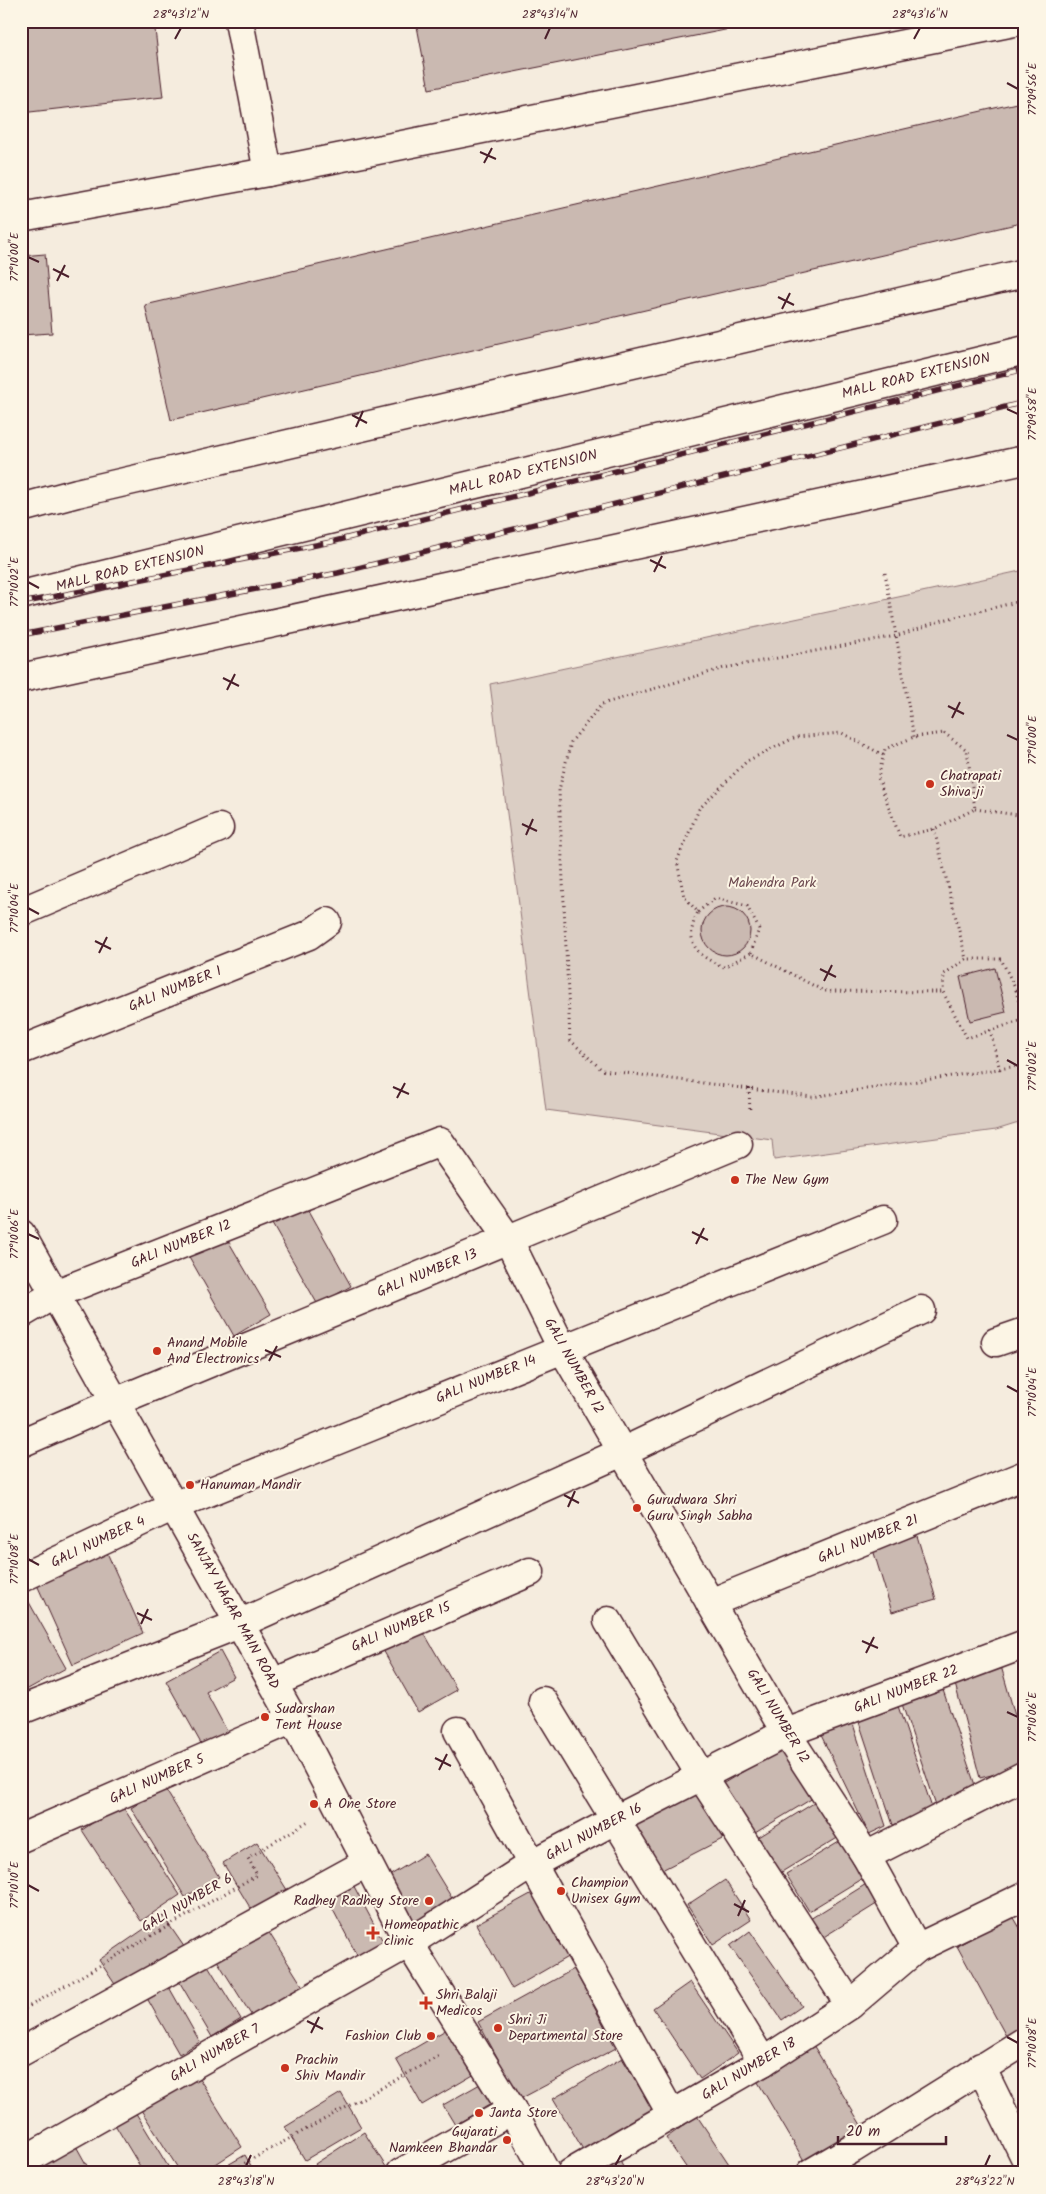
<svg xmlns="http://www.w3.org/2000/svg" width="1046" height="2194" viewBox="0 0 1046 2194" font-family="Kalam,sans-serif">
<rect width="100%" height="100%" fill="#f5ecde"/>
<filter id="ink" filterUnits="userSpaceOnUse"><feTurbulence type="fractalNoise" baseFrequency=".02" numOctaves="2"/><feDisplacementMap in="SourceGraphic" scale="10" xChannelSelector="R" yChannelSelector="G"/><feConvolveMatrix kernelMatrix="1 2 1 2 8 2 1 2 1" color-interpolation-filters="sRGB"/></filter>
<g filter="url(#ink)">
<polygon fill="#dbcec4" stroke="#927678" points="1025,570 1025,1121 996,1130 774,1160 772,1140 546,1110 490,684"/>
<g fill="#cab9b1" stroke="#4a1f2b">
<polygon points="21,21 154,21 163,97 21,113"/>
<polygon points="416,21 770,21 429,89"/>
<polygon points="1025,101 1025,222 171,420 145,305"/>
<polygon points="45,254 52,333 21,335 21,256"/>
<circle cx="726" cy="931" r="24"/>
<polygon points="995,968 1006,1012 970,1021 960,977"/>
<polygon points="306,1205 351,1286 318,1305 272,1224"/>
<polygon points="223,1232 271,1314 234,1336 187,1253"/>
<polygon points="915,1529 936,1599 892,1612 871,1543"/>
<polygon points="104,1546 143,1633 73,1665 34,1578"/>
<polygon points="21,1588 66,1668 26,1690 21,1680"/>
<polygon points="420,1626 457,1690 418,1712 382,1648"/>
<polygon points="220,1651 234,1677 206,1692 228,1733 203,1747 166,1681"/>
<polygon points="1001,1666 1025,1751 1025,1766 980,1778 954,1680"/>
<polygon points="943,1690 978,1794 937,1808 902,1704"/>
<polygon points="898,1706 933,1811 893,1825 858,1719"/>
<polygon points="852,1721 886,1826 869,1834 819,1731"/>
<polygon points="787,1745 818,1795 750,1836 719,1786"/>
<polygon points="164,1787 219,1877 185,1897 131,1808"/>
<polygon points="703,1789 728,1836 658,1872 634,1826"/>
<polygon points="1025,1794 1025,1816 1017,1797"/>
<polygon points="822,1798 844,1834 775,1876 754,1840"/>
<polygon points="121,1804 180,1895 141,1921 82,1830"/>
<polygon points="844,1839 866,1876 809,1911 786,1874"/>
<polygon points="257,1842 289,1893 254,1914 223,1863"/>
<polygon points="425,1854 453,1900 412,1925 384,1879"/>
<polygon points="348,1875 386,1947 360,1961 322,1889"/>
<polygon points="725,1880 751,1920 713,1945 687,1905"/>
<polygon points="871,1881 883,1900 822,1938 810,1919"/>
<polygon points="536,1891 571,1955 512,1989 476,1924"/>
<polygon points="163,1916 187,1951 122,1995 99,1960"/>
<polygon points="1013,1916 1025,1937 1025,2026 1006,2036 957,1946"/>
<polygon points="263,1923 305,1990 255,2021 213,1954"/>
<polygon points="750,1931 802,2006 782,2020 730,1946"/>
<polygon points="201,1954 241,2019 212,2037 173,1971"/>
<polygon points="574,1969 616,2048 520,2099 478,2022"/>
<polygon points="165,1980 200,2042 179,2054 144,1993"/>
<polygon points="690,1982 738,2053 700,2079 653,2008"/>
<polygon points="449,2028 475,2074 422,2105 396,2059"/>
<polygon points="809,2038 867,2135 809,2169 752,2072"/>
<polygon points="622,2058 653,2110 584,2151 553,2099"/>
<polygon points="197,2075 242,2147 202,2173 181,2173 141,2110"/>
<polygon points="480,2084 491,2104 455,2125 443,2105"/>
<polygon points="341,2093 361,2127 305,2160 285,2127"/>
<polygon points="134,2110 172,2173 144,2173 114,2123"/>
<polygon points="697,2116 735,2173 690,2173 666,2138"/>
<polygon points="364,2132 388,2170 382,2173 321,2173 315,2164"/>
<polygon points="76,2146 91,2173 46,2173 42,2165"/>
<polygon points="245,2155 255,2173 229,2173 226,2166"/>
<polygon points="617,2155 626,2173 583,2173"/>
</g>
<g fill="none" stroke-linecap="round" stroke-linejoin="round">
<g stroke="#4a1f2b" stroke-width="31">
<g id="minor">
<polyline points="239,21 268,172"/>
<polyline points="21,217 268,172 1019,21"/>
<polyline points="21,508 77,493 1025,273"/>
<polyline points="21,912 219,828"/>
<polyline points="21,1050 309,935 327,922"/>
<polyline points="21,1234 293,1719 409,1943 512,2110 546,2173"/>
<polyline points="21,1314 55,1294 440,1142 508,1239 562,1348 786,1733 866,1856 917,1948"/>
<polyline points="996,1342 1025,1332"/>
<polyline points="21,1443 115,1402 738,1144"/>
<polyline points="21,1578 174,1506 883,1220"/>
<polyline points="710,1603 1025,1475"/>
<polyline points="608,1621 701,1776 850,2005"/>
<polyline points="273,1683 530,1572"/>
<polyline points="543,1701 763,2062"/>
<polyline points="21,1710 239,1624 622,1452 921,1310"/>
<polyline points="458,1731 672,2115"/>
<polyline points="21,1838 293,1719"/>
<polyline points="866,1856 1025,1775"/>
<polyline points="21,2052 366,1863"/>
<polyline points="981,2067 1025,2157"/>
<polyline points="21,2162 409,1943 532,1864 617,1819 786,1733 1025,1644"/>
<polyline points="401,2173 512,2110"/>
<polyline points="571,2173 763,2062 850,2005 917,1948 1025,1896"/>
<polyline points="811,2173 852,2149 1025,2041"/>
</g>
</g>
<g stroke="#4a1f2b" stroke-width="31">
<g id="major">
<polyline points="21,595 1025,350"/>
<polyline points="21,678 1025,460"/>
</g>
</g>
<g stroke="#4a1f2b" stroke-width="3" stroke-dasharray="1 4" stroke-linecap="butt">
<polyline points="885,573 914,737"/>
<polyline points="1025,600 943,620 896,636 724,668 602,704 571,742 559,790 570,1040 602,1070 812,1097 1025,1065"/>
<polygon points="944,733 967,750 975,809 934,829 900,837 878,778 885,749 914,737"/>
<path d="M883,755L842,733L796,737L747,761L699,809L677,861L684,897L698,912C683,942 696,956 724,967L751,953L824,991L943,992"/>
<polyline points="975,809 1025,816"/>
<polyline points="934,829 966,959"/>
<polyline points="698,912 715,898 747,906 759,929 751,953"/>
<polyline points="1016,990 1023,1020 967,1038 943,992 944,974 966,959 1001,959 1016,990 1025,982"/>
<polyline points="990,1030 1000,1070"/>
<polyline points="749,1088 750,1113"/>
<polyline points="21,2011 257,1875 248,1858 310,1820"/>
<polyline points="227,2173 441,2055"/>
</g>
<use href="#minor" stroke="#fcf5e5" stroke-width="28"/>
<use href="#major" stroke="#fcf5e5" stroke-width="28"/>
<g stroke="#4a1f2b" stroke-width="5.5">
<g id="rail">
<polyline points="21,603 331,542 1025,369"/>
<polyline points="21,635 338,573 1025,402"/>
</g>
</g>
<use href="#rail" stroke="#fcf5e5" stroke-width="4" stroke-dasharray="11" stroke-linecap="butt"/>
</g>
</g>
<path fill="none" stroke="#4a1f2b" stroke-width="2" d="M175,39L181,28M545,39L550,28M914,39L920,28M1007,83L1018,89M480,152L496,159M484,163L492,148M28,257L39,262M53,269L69,277M57,281L65,265M778,297L794,305M782,309L790,293M1007,409L1018,414M352,415L367,423M356,427L363,411M650,560L666,568M654,572L662,556M28,582L39,588M223,678L239,686M227,690L235,674M948,706L964,714M952,718L960,702M1007,735L1018,740M522,824L537,831M526,835L533,819M28,908L39,914M95,941L111,949M99,953L107,937M820,969L836,977M824,981L832,965M1007,1060L1018,1066M393,1087L409,1094M397,1098L405,1083M692,1232L708,1240M28,1234L39,1239M696,1244L704,1228M265,1350L281,1357M269,1361L277,1346M1007,1386L1018,1392M564,1495L579,1503M568,1507L575,1491M28,1559L39,1565M137,1613L152,1620M141,1624L148,1609M862,1641L878,1648M866,1653L874,1637M1007,1712L1018,1717M435,1758L451,1766M439,1770L447,1754M28,1885L39,1891M734,1904L749,1912M738,1916L745,1900M307,2021L323,2029M311,2033L319,2017M1007,2037L1018,2043M246,2166L251,2155M615,2166L621,2155M985,2166L990,2155"/>
<g fill="#c8321e" stroke="#fcf5e5" stroke-width="2">
<circle cx="930" cy="784" r="5"/>
<circle cx="735" cy="1180" r="5"/>
<circle cx="157" cy="1351" r="5"/>
<circle cx="190" cy="1485" r="5"/>
<circle cx="637" cy="1508" r="5"/>
<circle cx="265" cy="1717" r="5"/>
<circle cx="314" cy="1804" r="5"/>
<circle cx="561" cy="1891" r="5"/>
<circle cx="429" cy="1901" r="5"/>
<path d="M370.5 1925.5h5v5h5v5h-5v5h-5v-5h-5v-5h5z"/>
<path d="M423.5 1995.5h5v5h5v5h-5v5h-5v-5h-5v-5h5z"/>
<circle cx="498" cy="2028" r="5"/>
<circle cx="431" cy="2036" r="5"/>
<circle cx="285" cy="2068" r="5"/>
<circle cx="479" cy="2113" r="5"/>
<circle cx="507" cy="2140" r="5"/>
</g>
<g text-anchor="middle" dominant-baseline="central" stroke-width="4" stroke-linejoin="round" paint-order="stroke">
<g font-size="14" fill="#4a1f2b" stroke="#fcf5e5">
<text transform="translate(916 376) rotate(-14)">MALL ROAD EXTENSION</text>
<text transform="translate(523 473) rotate(-14)">MALL ROAD EXTENSION</text>
<text transform="translate(130 569) rotate(-14)">MALL ROAD EXTENSION</text>
<text transform="translate(175 989) rotate(-22)">GALI NUMBER 1</text>
<text transform="translate(181 1244) rotate(-22)">GALI NUMBER 12</text>
<text transform="translate(427 1273) rotate(-22)">GALI NUMBER 13</text>
<text transform="translate(574 1366) rotate(61)">GALI NUMBER 12</text>
<text transform="translate(486 1379) rotate(-22)">GALI NUMBER 14</text>
<text transform="translate(868 1539) rotate(-22)">GALI NUMBER 21</text>
<text transform="translate(98 1542) rotate(-25)">GALI NUMBER 4</text>
<text transform="translate(233 1611) rotate(61)">SANJAY NAGAR MAIN ROAD</text>
<text transform="translate(401 1627) rotate(-23)">GALI NUMBER 15</text>
<text transform="translate(906 1689) rotate(-21)">GALI NUMBER 22</text>
<text transform="translate(778 1716) rotate(59)">GALI NUMBER 12</text>
<text transform="translate(157 1779) rotate(-24)">GALI NUMBER 5</text>
<text transform="translate(594 1832) rotate(-28)">GALI NUMBER 16</text>
<text transform="translate(187 1903) rotate(-30)">GALI NUMBER 6</text>
<text transform="translate(215 2053) rotate(-30)">GALI NUMBER 7</text>
<text transform="translate(749 2069) rotate(-31)">GALI NUMBER 18</text>
</g>
<g font-size="14" fill="#4a1f2b" stroke="#fcf5e5" text-anchor="start">
<text x="940" y="776">Chatrapati<tspan x="940" dy="16">Shiva ji</tspan></text>
<text x="745" y="1180">The New Gym</text>
<text x="167" y="1343">Anand Mobile<tspan x="167" dy="16">And Electronics</tspan></text>
<text x="200" y="1485">Hanuman Mandir</text>
<text x="647" y="1500">Gurudwara Shri<tspan x="647" dy="16">Guru Singh Sabha</tspan></text>
<text x="275" y="1709">Sudarshan<tspan x="275" dy="16">Tent House</tspan></text>
<text x="324" y="1804">A One Store</text>
<text x="571" y="1883">Champion<tspan x="571" dy="16">Unisex Gym</tspan></text>
<text x="419" y="1901" text-anchor="end">Radhey Radhey Store</text>
<text x="384" y="1925">Homeopathic<tspan x="384" dy="16">clinic</tspan></text>
<text x="436" y="1995">Shri Balaji<tspan x="436" dy="16">Medicos</tspan></text>
<text x="508" y="2020">Shri Ji<tspan x="508" dy="16">Departmental Store</tspan></text>
<text x="421" y="2036" text-anchor="end">Fashion Club</text>
<text x="295" y="2060">Prachin<tspan x="295" dy="16">Shiv Mandir</tspan></text>
<text x="489" y="2113">Janta Store</text>
<text x="497" y="2132" text-anchor="end">Gujarati<tspan x="497" dy="16">Namkeen Bhandar</tspan></text>
</g>
<g font-size="14" fill="#6e4b51" stroke="#fcf5e5">
<text x="772" y="883">Mahendra Park</text>
</g>
</g>
<rect width="1046" height="2194" fill="none" stroke="#fcf5e5" stroke-width="55"/>
<path d="M838 2136v8h108v-8" fill="none" stroke="#4a1f2b" stroke-width="2.5"/>
<text x="846" y="2136" font-size="15" fill="#4a1f2b" stroke="#fcf5e5" stroke-width="4" paint-order="stroke">20 m</text>
<rect x="28" y="28" width="990" height="2138" fill="none" stroke="#4a1f2b" stroke-width="2"/>
<g font-size="12" text-anchor="middle" fill="#4a1f2b">
<text x="181" y="18">28°43'12"N</text>
<text x="550" y="18">28°43'14"N</text>
<text x="920" y="18">28°43'16"N</text>
<text transform="translate(1032 89) rotate(-90)" y="4">77°09'56"E</text>
<text transform="translate(14 257) rotate(-90)" y="4">77°10'00"E</text>
<text transform="translate(1032 414) rotate(-90)" y="4">77°09'58"E</text>
<text transform="translate(14 582) rotate(-90)" y="4">77°10'02"E</text>
<text transform="translate(1032 740) rotate(-90)" y="4">77°10'00"E</text>
<text transform="translate(14 908) rotate(-90)" y="4">77°10'04"E</text>
<text transform="translate(1032 1066) rotate(-90)" y="4">77°10'02"E</text>
<text transform="translate(14 1234) rotate(-90)" y="4">77°10'06"E</text>
<text transform="translate(1032 1392) rotate(-90)" y="4">77°10'04"E</text>
<text transform="translate(14 1559) rotate(-90)" y="4">77°10'08"E</text>
<text transform="translate(1032 1717) rotate(-90)" y="4">77°10'06"E</text>
<text transform="translate(14 1885) rotate(-90)" y="4">77°10'10"E</text>
<text transform="translate(1032 2043) rotate(-90)" y="4">77°10'08"E</text>
<text x="246" y="2185">28°43'18"N</text>
<text x="615" y="2185">28°43'20"N</text>
<text x="985" y="2185">28°43'22"N</text>
</g>
</svg>
